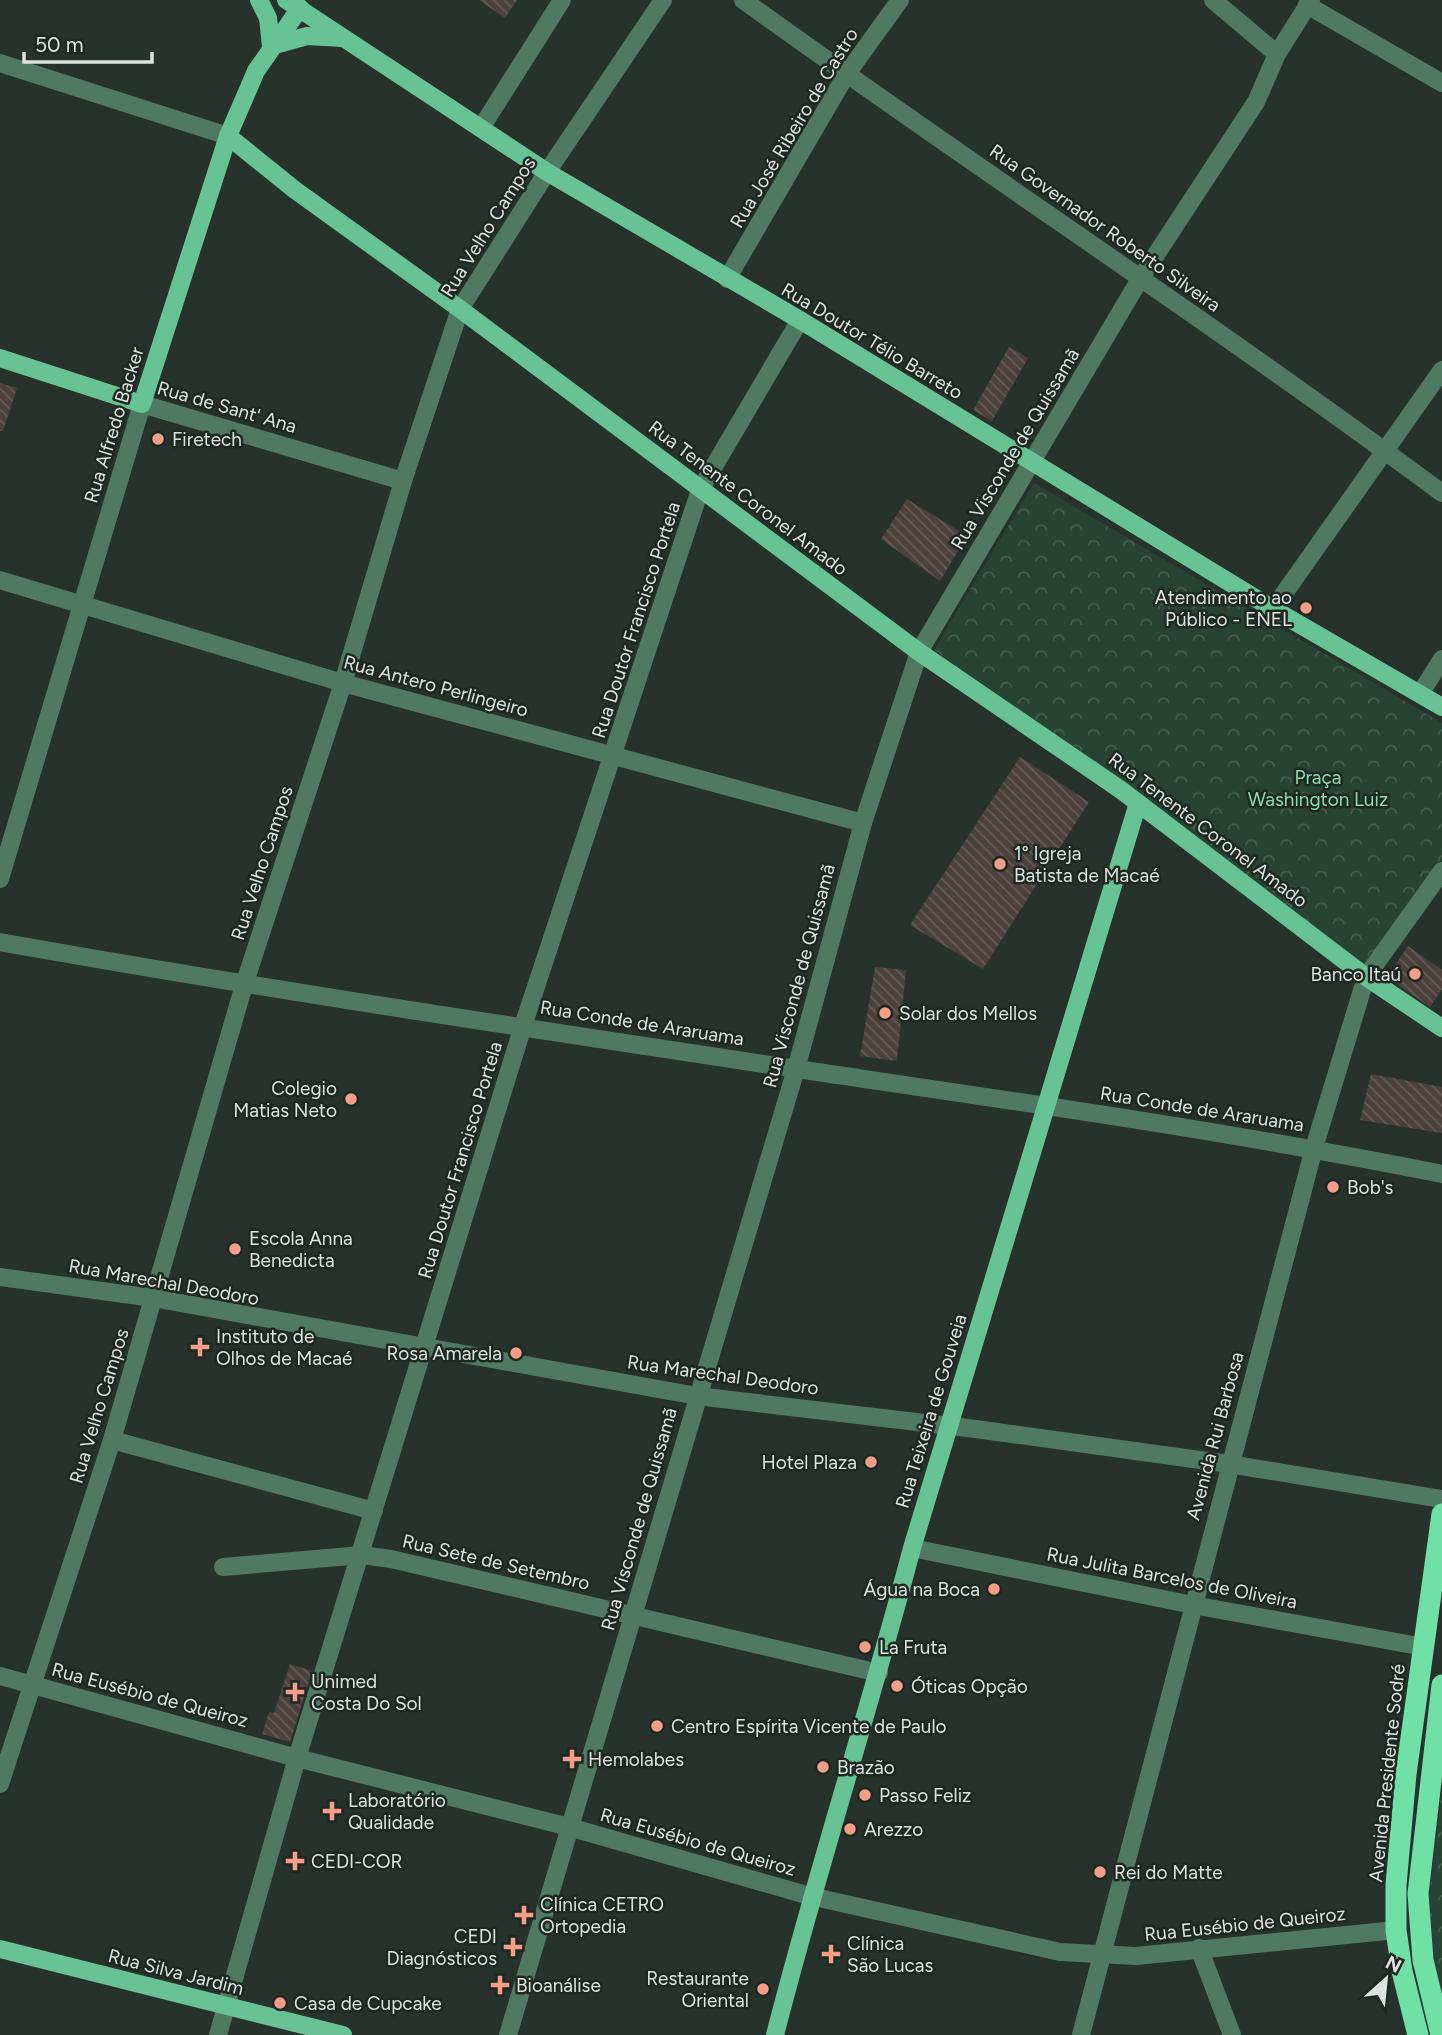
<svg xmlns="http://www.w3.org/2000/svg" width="1442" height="2035" viewBox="0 0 1442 2035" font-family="Figtree,sans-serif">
<defs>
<pattern id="forest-crowns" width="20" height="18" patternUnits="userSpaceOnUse" patternTransform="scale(1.75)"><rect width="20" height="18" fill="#284334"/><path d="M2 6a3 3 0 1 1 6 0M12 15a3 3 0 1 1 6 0" fill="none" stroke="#475e51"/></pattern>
<pattern id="building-back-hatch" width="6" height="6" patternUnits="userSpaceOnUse" patternTransform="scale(1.75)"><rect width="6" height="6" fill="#4c403d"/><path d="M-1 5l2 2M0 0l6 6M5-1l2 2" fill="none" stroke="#655b59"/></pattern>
</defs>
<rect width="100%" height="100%" fill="#28322c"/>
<g fill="url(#forest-crowns)">
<polygon points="1034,483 1442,723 1442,859 1366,972 934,650"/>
<polygon points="1442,1786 1442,2002 1431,1959 1427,1916"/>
</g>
<g fill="url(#building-back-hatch)">
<polygon points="479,0 517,0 505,18"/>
<polygon points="1009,347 1028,358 992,421 973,410"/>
<polygon points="0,383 17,388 3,431 0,431"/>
<polygon points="907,499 967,536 940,581 881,539"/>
<polygon points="1020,757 1089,802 983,969 910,925"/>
<polygon points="1408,946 1442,970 1442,989 1430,1007 1387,977"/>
<polygon points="875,967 906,970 897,1061 860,1056"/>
<polygon points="1371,1074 1442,1087 1442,1133 1360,1120"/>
<polygon points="290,1664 312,1671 290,1742 262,1734 269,1712 274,1713"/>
</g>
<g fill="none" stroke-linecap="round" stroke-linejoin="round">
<g stroke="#4f7962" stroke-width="18">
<path d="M743,0C974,167 1213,323 1442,493"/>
<polyline points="1213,0 1277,54"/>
<polyline points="1307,5 1442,83"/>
<polyline points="0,63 228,136"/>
<polyline points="481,128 562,0"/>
<polyline points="727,279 846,75 900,0"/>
<polyline points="0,580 343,683 863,823"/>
<polyline points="1273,609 1442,370"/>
<polyline points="1420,694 1442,659"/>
<polyline points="0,879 142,404 403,481"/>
<path d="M0,942C265,989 531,1029 797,1069C1013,1101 1228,1131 1442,1174"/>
<polyline points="0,1277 153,1298 697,1396 976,1429 1229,1464 1442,1499"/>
<polyline points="112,1440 374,1511"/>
<polyline points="912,1548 1193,1605 1424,1647"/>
<polyline points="223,1567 362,1555 391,1559 879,1673"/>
<polyline points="0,1676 297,1758 569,1827 810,1896 1060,1952 1136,1956 1396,1930"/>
<polyline points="0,1784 112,1440 244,985 343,683 403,481 460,309 547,172 663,0"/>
<polyline points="1199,1948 1232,2035"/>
<polyline points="218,2035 297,1758 523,1026 700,490 800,320"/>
<polyline points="508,2035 796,1069 863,823 919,652 1140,279 1256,102 1277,54 1311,0"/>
<polyline points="1081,2035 1314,1148 1366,977 1442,871"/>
</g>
<g stroke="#68c394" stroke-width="18">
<polyline points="259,0 268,18 271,46"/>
<polyline points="286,0 547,172 800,320 1273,609 1442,707"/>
<polyline points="271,46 307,36 343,38"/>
<polyline points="228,136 295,190 460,309 919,652 1121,790 1366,977 1442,1028"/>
<polyline points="0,358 142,404 228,136 256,71 300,8"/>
<polyline points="0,1949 343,2035"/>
<path d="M775,2035C817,1871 869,1711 912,1548L1138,803"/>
</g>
<g stroke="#70e0a7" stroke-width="21">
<polyline points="1418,2035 1402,1971 1396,1930 1396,1885 1406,1774 1442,1514"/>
<polyline points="1441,2035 1423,1960 1418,1894 1442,1685"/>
</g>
</g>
<g fill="#f49e87" stroke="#1e2822" stroke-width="2.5">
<circle cx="158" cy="439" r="7"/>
<circle cx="1306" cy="608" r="7"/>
<circle cx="1000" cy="864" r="7"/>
<circle cx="1415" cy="974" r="7"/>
<circle cx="885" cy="1013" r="7"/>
<circle cx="351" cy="1099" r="7"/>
<circle cx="1333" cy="1187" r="7"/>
<circle cx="235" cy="1249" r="7"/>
<path d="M196.5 1336.5h7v7h7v7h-7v7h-7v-7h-7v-7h7z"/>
<circle cx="516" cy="1353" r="7"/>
<circle cx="871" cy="1462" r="7"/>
<circle cx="994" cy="1589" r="7"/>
<circle cx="865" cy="1647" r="7"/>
<circle cx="897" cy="1686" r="7"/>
<path d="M291.5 1681.5h7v7h7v7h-7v7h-7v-7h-7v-7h7z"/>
<circle cx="657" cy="1726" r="7"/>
<path d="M568.5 1748.5h7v7h7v7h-7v7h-7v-7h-7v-7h7z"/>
<circle cx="823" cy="1767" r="7"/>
<circle cx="865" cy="1795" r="7"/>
<path d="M328.5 1800.5h7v7h7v7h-7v7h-7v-7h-7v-7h7z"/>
<circle cx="850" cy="1829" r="7"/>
<path d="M291.5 1850.5h7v7h7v7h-7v7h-7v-7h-7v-7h7z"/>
<circle cx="1100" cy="1872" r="7"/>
<path d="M520.5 1904.5h7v7h7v7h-7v7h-7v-7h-7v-7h7z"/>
<path d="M509.5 1936.5h7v7h7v7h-7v7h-7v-7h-7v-7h7z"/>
<path d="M827.5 1943.5h7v7h7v7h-7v7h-7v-7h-7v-7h7z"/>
<path d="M496.5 1974.5h7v7h7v7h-7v7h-7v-7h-7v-7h7z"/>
<circle cx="763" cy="1989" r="7"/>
<circle cx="280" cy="2003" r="7"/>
</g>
<g text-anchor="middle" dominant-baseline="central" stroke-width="5" stroke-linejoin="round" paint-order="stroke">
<g font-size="19" fill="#dde3e0" stroke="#1e2822">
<text transform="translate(794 128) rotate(-59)">Rua José Ribeiro de Castro</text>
<text transform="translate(488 227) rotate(-58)">Rua Velho Campos</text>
<text transform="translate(1105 228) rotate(35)">Rua Governador Roberto Silveira</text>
<text transform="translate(872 341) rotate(31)">Rua Doutor Télio Barreto</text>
<text transform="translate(227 407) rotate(16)">Rua de Sant' Ana</text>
<text transform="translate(114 425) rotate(-73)">Rua Alfredo Backer</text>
<text transform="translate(1015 449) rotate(-59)">Rua Visconde de Quissamã</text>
<text transform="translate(748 498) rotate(37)">Rua Tenente Coronel Amado</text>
<text transform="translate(636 620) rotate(-72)">Rua Doutor Francisco Portela</text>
<text transform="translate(436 686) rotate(15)">Rua Antero Perlingeiro</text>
<text transform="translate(1208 830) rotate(37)">Rua Tenente Coronel Amado</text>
<text transform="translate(262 863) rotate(-72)">Rua Velho Campos</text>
<text transform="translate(799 976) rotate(-75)">Rua Visconde de Quissamã</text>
<text transform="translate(642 1023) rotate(9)">Rua Conde de Araruama</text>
<text transform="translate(1202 1109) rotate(9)">Rua Conde de Araruama</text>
<text transform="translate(460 1160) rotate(-73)">Rua Doutor Francisco Portela</text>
<text transform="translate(164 1282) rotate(10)">Rua Marechal Deodoro</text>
<text transform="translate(723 1375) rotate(8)">Rua Marechal Deodoro</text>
<text transform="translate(99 1406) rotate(-73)">Rua Velho Campos</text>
<text transform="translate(931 1411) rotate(-73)">Rua Teixeira de Gouveia</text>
<text transform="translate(1215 1436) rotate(-75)">Avenida Rui Barbosa</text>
<text transform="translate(639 1519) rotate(-74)">Rua Visconde de Quissamã</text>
<text transform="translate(496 1562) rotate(13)">Rua Sete de Setembro</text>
<text transform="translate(1172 1578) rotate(11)">Rua Julita Barcelos de Oliveira</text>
<text transform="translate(150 1695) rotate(15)">Rua Eusébio de Queiroz</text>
<text transform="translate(1387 1773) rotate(-84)">Avenida Presidente Sodré</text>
<text transform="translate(698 1842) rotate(16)">Rua Eusébio de Queiroz</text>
<text transform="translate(1245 1924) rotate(-6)">Rua Eusébio de Queiroz</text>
<text transform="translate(176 1972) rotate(14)">Rua Silva Jardim</text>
</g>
<g font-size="19" fill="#dde3e0" stroke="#1e2822" text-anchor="start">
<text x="172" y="439">Firetech</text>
<text x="1292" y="597" text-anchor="end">Atendimento ao<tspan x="1292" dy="22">Público - ENEL</tspan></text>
<text x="1014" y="853">1° Igreja<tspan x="1014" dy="22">Batista de Macaé</tspan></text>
<text x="1401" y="974" text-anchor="end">Banco Itaú</text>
<text x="899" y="1013">Solar dos Mellos</text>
<text x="337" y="1088" text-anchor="end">Colegio<tspan x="337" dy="22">Matias Neto</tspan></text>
<text x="1347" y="1187">Bob's</text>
<text x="249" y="1238">Escola Anna<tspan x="249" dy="22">Benedicta</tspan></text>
<text x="216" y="1336">Instituto de<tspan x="216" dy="22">Olhos de Macaé</tspan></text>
<text x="502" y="1353" text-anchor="end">Rosa Amarela</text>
<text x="857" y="1462" text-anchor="end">Hotel Plaza</text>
<text x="980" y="1589" text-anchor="end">Água na Boca</text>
<text x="879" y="1647">La Fruta</text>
<text x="311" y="1681">Unimed<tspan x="311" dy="22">Costa Do Sol</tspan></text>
<text x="911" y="1686">Óticas Opção</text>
<text x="671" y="1726">Centro Espírita Vicente de Paulo</text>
<text x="588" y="1759">Hemolabes</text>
<text x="837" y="1767">Brazão</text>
<text x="879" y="1795">Passo Feliz</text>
<text x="348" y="1800">Laboratório<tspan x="348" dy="22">Qualidade</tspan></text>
<text x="864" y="1829">Arezzo</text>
<text x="311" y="1861">CEDI-COR</text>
<text x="1114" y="1872">Rei do Matte</text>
<text x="540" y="1904">Clínica CETRO<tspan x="540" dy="22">Ortopedia</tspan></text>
<text x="497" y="1936" text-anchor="end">CEDI<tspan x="497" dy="22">Diagnósticos</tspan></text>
<text x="847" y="1943">Clínica<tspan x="847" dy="22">São Lucas</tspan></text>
<text x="749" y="1978" text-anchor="end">Restaurante<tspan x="749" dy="22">Oriental</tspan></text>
<text x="516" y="1985">Bioanálise</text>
<text x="294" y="2003">Casa de Cupcake</text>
</g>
<g font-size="19" fill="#8bdcb0" stroke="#1e2822">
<text x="1318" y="777">Praça<tspan x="1318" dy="22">Washington Luiz</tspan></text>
</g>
</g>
<g transform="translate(1386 1979) rotate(27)" stroke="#1e2822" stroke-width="5" paint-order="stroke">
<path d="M0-5L12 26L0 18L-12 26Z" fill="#dde3e0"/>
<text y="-10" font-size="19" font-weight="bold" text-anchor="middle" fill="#dde3e0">N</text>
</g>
<path d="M24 52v10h128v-10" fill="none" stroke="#dde3e0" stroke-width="3.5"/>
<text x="35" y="52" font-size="21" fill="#dde3e0" stroke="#1e2822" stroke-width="5" paint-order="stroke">50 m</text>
</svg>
